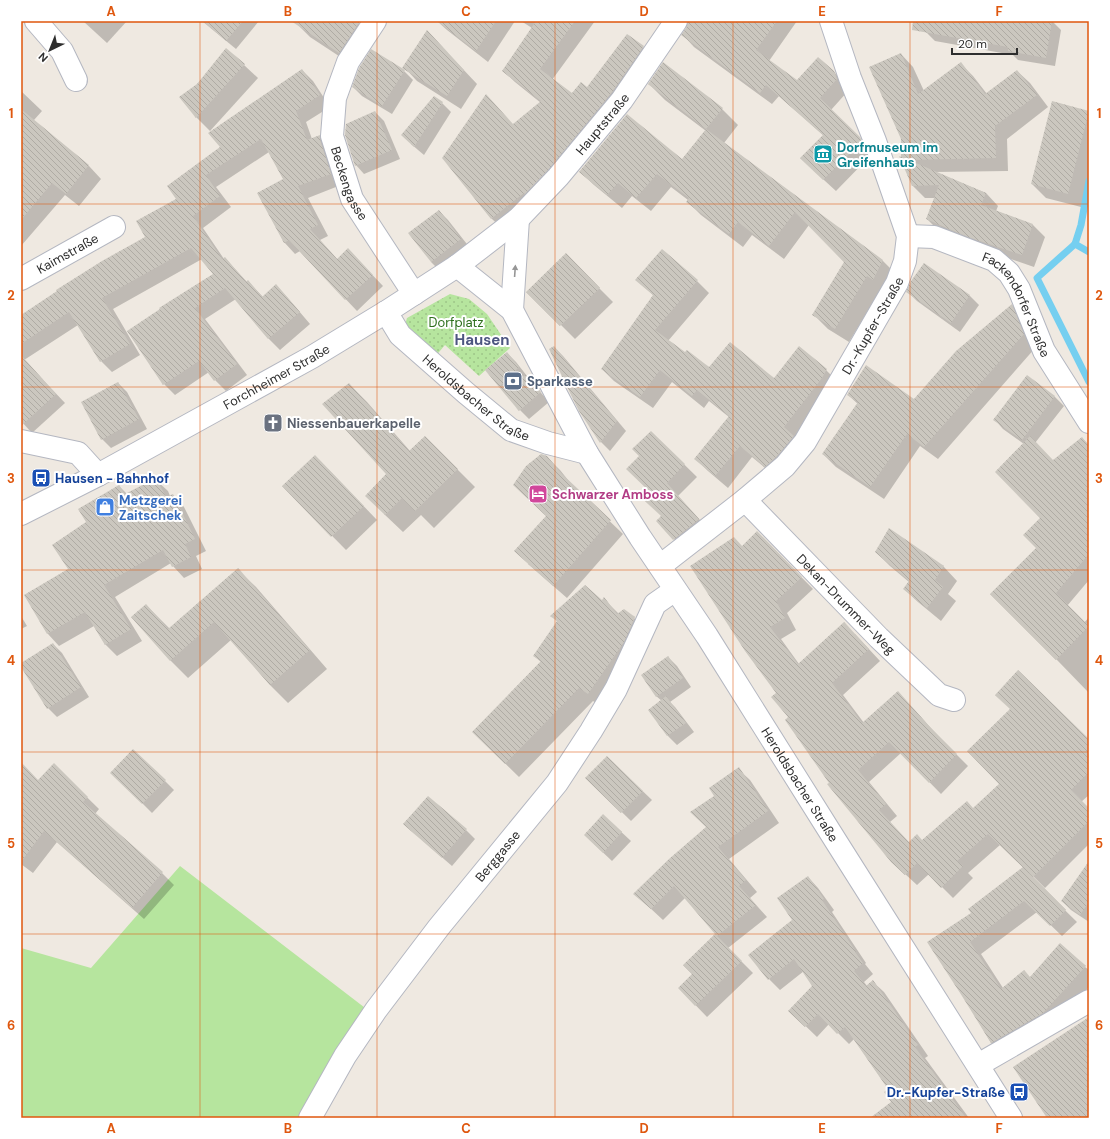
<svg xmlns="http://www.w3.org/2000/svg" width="1110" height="1139" viewBox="0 0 1110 1139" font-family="'DM Sans',sans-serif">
<defs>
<pattern id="park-dots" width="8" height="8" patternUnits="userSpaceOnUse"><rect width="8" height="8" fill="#b6e59e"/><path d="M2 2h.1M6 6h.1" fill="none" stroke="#9dc588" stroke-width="1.8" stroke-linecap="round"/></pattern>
<pattern id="building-back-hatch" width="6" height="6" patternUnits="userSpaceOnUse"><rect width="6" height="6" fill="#cbc7bf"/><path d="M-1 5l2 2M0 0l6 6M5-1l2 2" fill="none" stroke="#afaba4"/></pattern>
</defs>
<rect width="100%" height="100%" fill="#efe9e1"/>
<polygon fill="#b6e59e" points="180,866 373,1014 316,1118 21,1118 21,948 91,968"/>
<polygon fill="url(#park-dots)" points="450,294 469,299 487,314 510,348 479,376 445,345 434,358 405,325 407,318"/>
<g fill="#0003">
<polygon points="83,21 127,21 107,43"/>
<polygon points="202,21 259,21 236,49"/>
<polygon points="301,21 356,21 371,34 351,64 310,37 298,25"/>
<polygon points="437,21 515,21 488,62 447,30"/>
<polygon points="521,21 595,21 552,80 572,95 587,88 643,47 655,59 504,230 492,219 443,158 514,125 541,103 515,82 503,71 532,28"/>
<polygon points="689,21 797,21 769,61 797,82 834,72 846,84 848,91 831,110 871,150 873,153 836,191 813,170 824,136 779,96 772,104 694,47 683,35 687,29"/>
<polygon points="928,21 1052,21 1061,30 1055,66 1018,60 1013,55 935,41 926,32"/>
<polygon points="427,31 477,84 461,109 417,81 404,67"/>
<polygon points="901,54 913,67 924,91 961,64 973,76 987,94 1017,71 1030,83 1048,107 1007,139 1008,171 934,172 986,193 998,206 996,211 1033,225 1045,237 1034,267 982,249 939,231 927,219 935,198 925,198 912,185 902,159"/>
<polygon points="244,65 258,78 210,131 197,118 180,97"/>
<polygon points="302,70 313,81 330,107 306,122 312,139 319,136 330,147 341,185 308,198 328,236 320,240 338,260 359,261 383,286 357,311 300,251 295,254 284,242 284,180 269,152 216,187 231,207 203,228 224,259 225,258 247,282 248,281 263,297 276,286 287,297 310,324 280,350 269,339 236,299 205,319 247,375 226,391 215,380 209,372 175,395 164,384 129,331 214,274 202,259 113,309 140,355 112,372 101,361 78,325 21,362 21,316 146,237 221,147"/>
<polygon points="404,71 413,80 392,114 362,96 353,87"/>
<polygon points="649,84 722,109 738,125 724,143 883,261 897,275 881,289 849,342 828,329 814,315 846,262 809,225 784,259 752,235 743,247 701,215 687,201 688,200 671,187 651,211 632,196 622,208 594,185 580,172 682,161 706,131 665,100"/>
<polygon points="21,91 42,111 34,120 21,141"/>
<polygon points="442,103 451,112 424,155 411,144"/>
<polygon points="375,112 384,121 400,159 364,174 356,165"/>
<polygon points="1089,112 1089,177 1081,207 1046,198 1032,184"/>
<polygon points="42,128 89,166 101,179 79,206 65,195 21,246 21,152"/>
<polygon points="439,211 448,220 470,248 440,271 431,262"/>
<polygon points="662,250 697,281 709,293 668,341 709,369 774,380 826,370 838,382 777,478 752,457 728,488 708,471 696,459 729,417 709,401 704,408 672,382 653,408 614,381 602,369 654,296 637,280"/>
<polygon points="566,255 613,302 575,339 528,292"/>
<polygon points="924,264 970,296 979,305 960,332 917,301 908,292"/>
<polygon points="1012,305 1024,318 1036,347 938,459 920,446 884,499 836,467 823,454 858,404 848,395 914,400"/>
<polygon points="554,347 563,356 626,431 610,451 601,442 580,411"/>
<polygon points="507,353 516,362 527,376 527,377 549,402 529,419 520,410 486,370"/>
<polygon points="27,363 65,403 32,433 21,421 21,368"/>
<polygon points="1027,376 1055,397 1064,406 1035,443 1053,461 1082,438 1089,445 1089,580 1067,606 1084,623 1089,617 1089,693 1058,661 991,594 1037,548 1041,518 1024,444 1003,429 995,420"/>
<polygon points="118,383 127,392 147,429 111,448 102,439"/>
<polygon points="349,384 367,402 410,451 425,437 475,487 434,528 421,515 403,532 384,514 387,474"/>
<polygon points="651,432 697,477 678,496 711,532 686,552 674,539 662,516 652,494 640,456"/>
<polygon points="547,457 560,470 572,485 623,534 567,598 528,564 547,516"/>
<polygon points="328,469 377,520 346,550 283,486"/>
<polygon points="156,480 168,491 170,496 173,495 184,507 206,551 196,556 202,569 184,578 173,566 171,563 115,597 142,641 117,656 105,644 94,626 59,646 48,634 25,595 69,570 87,523 119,486 127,494"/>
<polygon points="889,530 944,567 957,581 948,594 956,601 941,621 918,602 904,589 909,582 890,566 876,552"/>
<polygon points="757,532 813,589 787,613 796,630 781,639 799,664 855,634 880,661 843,695 864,723 909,704 940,738 968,766 941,794 901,753 869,782 897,816 890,822 909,843 922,841 973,809 1089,740 1089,795 1081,802 1089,809 1089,844 1045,888 1030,873 1028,874 1077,922 1062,936 1037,912 981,954 1003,988 1031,979 1085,967 1089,970 1089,987 1054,1025 1003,1054 991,1043 963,995 972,913 1024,868 1000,845 968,873 973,878 953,898 929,874 917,885 904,873 830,783 790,718 777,693 742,547"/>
<polygon points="238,570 256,587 327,669 288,703 270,685 231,640 188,678 170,660 146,605 170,629"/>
<polygon points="604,599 619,614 634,618 648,632 602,707 593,701 519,777 473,732 541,662 534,656 558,622 552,616 602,602"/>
<polygon points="21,616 27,626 21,629"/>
<polygon points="53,644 62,653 89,697 57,717 48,708 21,665 21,664"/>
<polygon points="668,657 677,666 691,687 670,702 675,707 694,732 677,745 668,736 649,710 662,701 656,696"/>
<polygon points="607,757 652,800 631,821 587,778"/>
<polygon points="21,763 38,781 54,765 99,809 95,814 162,873 174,885 144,919 57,842 33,873 21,864"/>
<polygon points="738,769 750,780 779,823 729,859 757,892 750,898 767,917 728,948 753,973 707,1017 679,988 694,974 716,934 685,898 663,920 635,894 707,828 715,796"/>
<polygon points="112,773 165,781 174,790 152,813"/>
<polygon points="603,815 631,841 612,861 594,844"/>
<polygon points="466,830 475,839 452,866 414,833"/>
<polygon points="808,877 818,888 834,910 832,912 866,963 865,964 873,974 864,982 867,986 873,982 884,992 928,1056 925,1058 969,1118 891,1118 892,1103 889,1090 854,1039 849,1044 829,1024 817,1037 790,1011 813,986 804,971 780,990 769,979 794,921"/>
<polygon points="1089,883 1089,922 1071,910 1062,901"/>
</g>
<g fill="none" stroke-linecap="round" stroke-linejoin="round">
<g stroke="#75cff0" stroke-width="7">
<polyline points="1075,244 1037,278 1089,382"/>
<polyline points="1075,244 1081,225 1089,181"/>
<polyline points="1075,244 1089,252"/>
</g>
</g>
<g fill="url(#building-back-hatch)">
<polygon points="203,21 243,21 226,41"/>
<polygon points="291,21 360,21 339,53"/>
<polygon points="437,21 496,21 476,51"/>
<polygon points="536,21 575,21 540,69 572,93 581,82 587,87 627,34 644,46 612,92 549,169 525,194 524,193 491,219 442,158 486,94 513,124 541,101 502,71"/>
<polygon points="688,21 777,21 756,50 797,80 818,57 834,71 837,79 820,98 860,137 862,141 823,180 800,158 823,135 766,85 760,93 681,35 686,28"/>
<polygon points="913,21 1052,21 1046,58 1008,51 1008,47 912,30"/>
<polygon points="427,30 464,70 447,96 402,68"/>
<polygon points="226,48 245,64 196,118 179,97 197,84"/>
<polygon points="371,49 405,70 382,106 352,87 359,68"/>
<polygon points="901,53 918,94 961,62 985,94 1017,70 1037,95 995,126 996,158 909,160 986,193 981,205 1033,224 1022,255 968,237 926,219 939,185 912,186 899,156 901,157 901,139 869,67"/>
<polygon points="663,62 723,108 706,129 648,84"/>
<polygon points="302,69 320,95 296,111 307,140 320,135 320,140 331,174 298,186 318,225 310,229 337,259 348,248 373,275 345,300 289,240 284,243 257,193 283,179 261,139 206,175 220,196 193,216 222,259 225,257 246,282 248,280 262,297 276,284 300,312 268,339 225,288 195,308 237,364 214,381 199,361 163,385 127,331 160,309 159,308 213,274 191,248 102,298 130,344 100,362 69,312 21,344 21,315 57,291 56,290 102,261 145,237 136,221 176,199 167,186 220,147 208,133"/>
<polygon points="434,96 443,102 414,147 401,135"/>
<polygon points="1052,101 1089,111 1068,194 1031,184"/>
<polygon points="21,109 89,165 66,194 52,183 21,220"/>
<polygon points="375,111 392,150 355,166 345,135 346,124"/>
<polygon points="627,114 682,159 706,129 883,260 873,280 867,276 835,329 812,315 844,262 795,212 769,246 738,222 729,234 686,202 689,198 657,174 636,198 618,183 607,195 579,172"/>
<polygon points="439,210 461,239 431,262 408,233"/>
<polygon points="662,249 698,280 655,330 685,352 687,350 709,367 730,342 774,378 799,346 827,369 822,378 784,427 794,436 776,457 765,467 740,446 715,476 694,459 729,416 697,390 692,396 660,370 640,397 601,369 653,295 635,280"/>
<polygon points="566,253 600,288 560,326 526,292"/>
<polygon points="924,263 970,295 951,323 906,292 911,281"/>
<polygon points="1012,304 1024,334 924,447 907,434 870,487 822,454 858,402 847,395 866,365 914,399 956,351"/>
<polygon points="554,346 617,421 600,443 579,411 571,395 549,349"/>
<polygon points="507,352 519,367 499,387 485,370"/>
<polygon points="21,355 56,394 21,426"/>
<polygon points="526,375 541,392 519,411 499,387"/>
<polygon points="1027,375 1055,396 1022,440 993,420"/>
<polygon points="118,382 139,419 101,440 81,402"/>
<polygon points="349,383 409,451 425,436 458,469 415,511 402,498 385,515 365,496 386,474 322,404"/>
<polygon points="651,431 685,464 667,483 699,519 673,540 656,521 661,516 644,500 651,493 626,469 639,456 632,449"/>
<polygon points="1030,436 1053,460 1082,437 1089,446 1089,554 1056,593 1089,626 1056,660 990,594 1036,548 1023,535 1040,518 995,472"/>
<polygon points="541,454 547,456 562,474 611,520 553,586 514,551 546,516 513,485 526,466"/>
<polygon points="315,455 364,506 331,537 282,486"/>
<polygon points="156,478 166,497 173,494 195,539 185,544 191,557 172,567 163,550 104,585 131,629 105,645 85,612 47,634 24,595 68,569 52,545 86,522 78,509 119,485 125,494"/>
<polygon points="889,528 944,566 935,580 943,587 927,608 903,589 909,581 875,552"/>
<polygon points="757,531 802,577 776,601 785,618 770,627 798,664 844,622 869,649 832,683 862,723 898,691 929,726 957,754 929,783 889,742 858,770 886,804 879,810 909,842 917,834 922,840 967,801 973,808 999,784 967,751 1010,709 995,695 1018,670 1089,739 1089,772 1071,790 1089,808 1089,821 1033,877 988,834 957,861 963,866 941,888 917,863 905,875 891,862 827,784 829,783 785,720 788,717 771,697 776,693 745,651 690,566 734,537 742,546"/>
<polygon points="238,568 310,650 270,685 214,622 170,661 131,617 146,604 168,629"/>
<polygon points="585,585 602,600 604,597 617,614 624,609 635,617 624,642 588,694 579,688 505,764 472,732 541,661 533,656 557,621 550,616"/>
<polygon points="53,643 81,687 47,709 21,667 21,663"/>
<polygon points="668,656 683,678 656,697 641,675"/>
<polygon points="666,696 686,723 667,736 648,710"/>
<polygon points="133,749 166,780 142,804 110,773"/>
<polygon points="607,756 643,791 621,813 585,778"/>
<polygon points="21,762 38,780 54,763 88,797 83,802 163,872 132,908 44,831 21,862"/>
<polygon points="739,767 768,811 718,847 746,880 739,886 756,905 717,936 742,961 695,1006 678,988 692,974 683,965 715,934 674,886 651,909 633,894 669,859 706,827 690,812 714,796 709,788"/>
<polygon points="428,796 467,829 442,858 403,824"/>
<polygon points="603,814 622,832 603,853 584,835"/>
<polygon points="1089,861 1089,902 1080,915 1061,901"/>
<polygon points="1023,867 1066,910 1050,926 1024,901 970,942 1001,989 1024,970 1030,977 1060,943 1086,966 1043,1013 991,1043 962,996 927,942 971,913 968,909"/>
<polygon points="808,876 824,899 822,900 856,952 855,952 863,963 854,971 866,986 873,980 918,1045 915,1047 966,1118 870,1118 891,1102 884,1092 888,1089 845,1027 837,1034 818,1014 805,1027 788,1011 812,986 794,959 768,980 748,955 792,920 777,898"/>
<polygon points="1089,1017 1089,1118 1047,1118 1013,1067"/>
</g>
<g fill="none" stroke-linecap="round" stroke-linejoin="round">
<g stroke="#b4b7c1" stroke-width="24">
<g id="minor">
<polyline points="36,21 62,51 76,80"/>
<path id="s1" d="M375,21L348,62L335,98L332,136L352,199L414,294"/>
<path id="s2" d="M908,236L934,237L994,260L1009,273L1019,289L1044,351L1089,422"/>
<path id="s3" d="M457,266L512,310L587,453L640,537L707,636L837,843L1011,1118"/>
<path id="s4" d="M21,279L114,227"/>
<polyline points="512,310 518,219"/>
<path id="s5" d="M386,312L400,335L466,393L511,430L548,443L587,453"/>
<polyline points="21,441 78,453 98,475"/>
<path id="s6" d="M745,500L879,638L939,695L954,700"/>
<path id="s7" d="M21,514L98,475L312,357L386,312L457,266L518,219L558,177L622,100L676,21"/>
<path id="s8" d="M660,566L745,500L785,466L805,442L897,283L905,261L908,236L875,141L850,78L831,21"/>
<polyline points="978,1065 1089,1001"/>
<path id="s9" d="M310,1118L345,1056L376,1010L439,927L557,783L591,731L616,689L655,604L675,590"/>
</g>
</g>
<use href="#minor" stroke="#fff" stroke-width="22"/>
</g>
<defs><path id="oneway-solid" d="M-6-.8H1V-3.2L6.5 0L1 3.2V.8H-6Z"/></defs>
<use fill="#969696" href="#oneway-solid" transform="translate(515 271) rotate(-86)"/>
<path fill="none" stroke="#df570e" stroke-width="1" stroke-opacity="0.55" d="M200,21V1118M377,21V1118M555,21V1118M733,21V1118M910,21V1118M21,204H1089M21,387H1089M21,570H1089M21,752H1089M21,934H1089"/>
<defs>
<g id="museum-square" transform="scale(1)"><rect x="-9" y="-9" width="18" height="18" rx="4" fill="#0f9aa8" stroke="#fff"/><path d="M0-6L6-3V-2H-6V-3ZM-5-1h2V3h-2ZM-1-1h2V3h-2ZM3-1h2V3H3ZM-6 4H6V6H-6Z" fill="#fff"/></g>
<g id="bank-square" transform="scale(1)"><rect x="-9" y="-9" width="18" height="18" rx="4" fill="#5c6f8a" stroke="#fff"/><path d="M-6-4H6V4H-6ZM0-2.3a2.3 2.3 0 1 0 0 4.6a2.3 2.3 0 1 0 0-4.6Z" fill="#fff"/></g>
<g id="church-square" transform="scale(1)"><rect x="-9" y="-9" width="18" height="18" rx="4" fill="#6b7280" stroke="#fff"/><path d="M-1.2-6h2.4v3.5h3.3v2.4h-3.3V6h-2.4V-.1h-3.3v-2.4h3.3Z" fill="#fff"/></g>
<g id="bus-square" transform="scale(1)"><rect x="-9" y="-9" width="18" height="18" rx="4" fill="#1a4fb4" stroke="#fff"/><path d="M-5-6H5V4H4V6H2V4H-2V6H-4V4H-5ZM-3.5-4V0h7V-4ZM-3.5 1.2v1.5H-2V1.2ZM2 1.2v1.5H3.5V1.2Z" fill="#fff"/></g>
<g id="hotel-square" transform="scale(1)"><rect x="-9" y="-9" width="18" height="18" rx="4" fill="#d1479c" stroke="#fff"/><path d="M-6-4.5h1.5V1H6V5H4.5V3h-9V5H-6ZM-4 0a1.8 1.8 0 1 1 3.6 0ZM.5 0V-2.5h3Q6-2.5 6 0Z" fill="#fff"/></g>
<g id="shop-square" transform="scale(1)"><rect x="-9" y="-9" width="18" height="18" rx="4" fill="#3f7fe0" stroke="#fff"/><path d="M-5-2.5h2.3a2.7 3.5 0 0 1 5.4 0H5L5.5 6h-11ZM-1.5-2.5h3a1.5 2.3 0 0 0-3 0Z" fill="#fff"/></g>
</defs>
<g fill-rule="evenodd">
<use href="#museum-square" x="823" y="154"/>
<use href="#bank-square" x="513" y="381"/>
<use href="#church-square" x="273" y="423"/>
<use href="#bus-square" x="41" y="478"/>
<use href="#hotel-square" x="538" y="494"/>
<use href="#shop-square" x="105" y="507"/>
<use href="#bus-square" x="1019" y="1092"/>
</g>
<g text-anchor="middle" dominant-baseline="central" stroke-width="4" stroke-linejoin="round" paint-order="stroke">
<g font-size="13" fill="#2e2e2e" stroke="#fff">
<text stroke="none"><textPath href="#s7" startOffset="706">Hauptstraße</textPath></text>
<text stroke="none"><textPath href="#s1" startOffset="176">Beckengasse</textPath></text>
<text stroke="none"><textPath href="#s4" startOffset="53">Kaimstraße</textPath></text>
<text stroke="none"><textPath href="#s2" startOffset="140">Fackendorfer Straße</textPath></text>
<text stroke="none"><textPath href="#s8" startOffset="326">Dr.-Kupfer-Straße</textPath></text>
<text stroke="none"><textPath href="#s7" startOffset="290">Forchheimer Straße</textPath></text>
<text stroke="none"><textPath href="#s5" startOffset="126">Heroldsbacher Straße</textPath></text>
<text stroke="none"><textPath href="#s6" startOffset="145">Dekan-Drummer-Weg</textPath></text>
<text stroke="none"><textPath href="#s3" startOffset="626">Heroldsbacher Straße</textPath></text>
<text stroke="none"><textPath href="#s9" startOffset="323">Berggasse</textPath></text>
</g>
<g font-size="13" font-weight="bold" fill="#0d838f" stroke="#fff" text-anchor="start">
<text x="837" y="147">Dorfmuseum im<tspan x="837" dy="15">Greifenhaus</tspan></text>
</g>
<g font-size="13" fill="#2c6e1b" stroke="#fff">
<text x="456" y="322">Dorfplatz</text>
</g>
<g font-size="13" font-weight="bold" fill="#4e5e75" stroke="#fff" text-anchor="start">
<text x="527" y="381">Sparkasse</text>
</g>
<g font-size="13" font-weight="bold" fill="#5b616d" stroke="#fff" text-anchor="start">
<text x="287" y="423">Niessenbauerkapelle</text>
</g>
<g font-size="13" font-weight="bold" fill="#164399" stroke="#fff" text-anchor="start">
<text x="55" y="478">Hausen - Bahnhof</text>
<text x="1005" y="1092" text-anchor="end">Dr.-Kupfer-Straße</text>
</g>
<g font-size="13" font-weight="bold" fill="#b23c85" stroke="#fff" text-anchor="start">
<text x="552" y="494">Schwarzer Amboss</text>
</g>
<g font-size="13" font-weight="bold" fill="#366cbe" stroke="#fff" text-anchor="start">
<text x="119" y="500">Metzgerei<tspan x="119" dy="15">Zaitschek</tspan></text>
</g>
<g font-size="15" font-weight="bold" fill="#4d5680" stroke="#fff">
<text x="482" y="340">Hausen</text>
</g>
</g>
<rect width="1110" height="1139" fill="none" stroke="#ffffff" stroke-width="44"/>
<g transform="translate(50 50) rotate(223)" stroke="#ffffff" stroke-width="3" paint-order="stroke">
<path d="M0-3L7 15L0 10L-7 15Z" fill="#2e2e2e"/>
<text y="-6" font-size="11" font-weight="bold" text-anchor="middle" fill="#2e2e2e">N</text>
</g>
<path d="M952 48v6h65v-6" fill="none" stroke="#2e2e2e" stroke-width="2"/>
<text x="958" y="48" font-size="12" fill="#2e2e2e" stroke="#ffffff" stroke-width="3" paint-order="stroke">20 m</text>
<rect x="22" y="22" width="1066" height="1095" fill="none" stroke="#df570e" stroke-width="1.5"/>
<g font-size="13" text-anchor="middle" font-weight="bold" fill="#df570e">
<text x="111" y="16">A</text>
<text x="288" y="16">B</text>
<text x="466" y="16">C</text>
<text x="644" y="16">D</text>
<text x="822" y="16">E</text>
<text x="999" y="16">F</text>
<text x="11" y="118">1</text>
<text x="1099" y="118">1</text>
<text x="11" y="300">2</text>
<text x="1099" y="300">2</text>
<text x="11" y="483">3</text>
<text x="1099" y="483">3</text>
<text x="11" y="665">4</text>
<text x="1099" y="665">4</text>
<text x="11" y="848">5</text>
<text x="1099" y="848">5</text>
<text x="11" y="1030">6</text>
<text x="1099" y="1030">6</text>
<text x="111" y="1133">A</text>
<text x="288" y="1133">B</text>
<text x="466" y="1133">C</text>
<text x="644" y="1133">D</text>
<text x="822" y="1133">E</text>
<text x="999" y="1133">F</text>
</g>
</svg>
